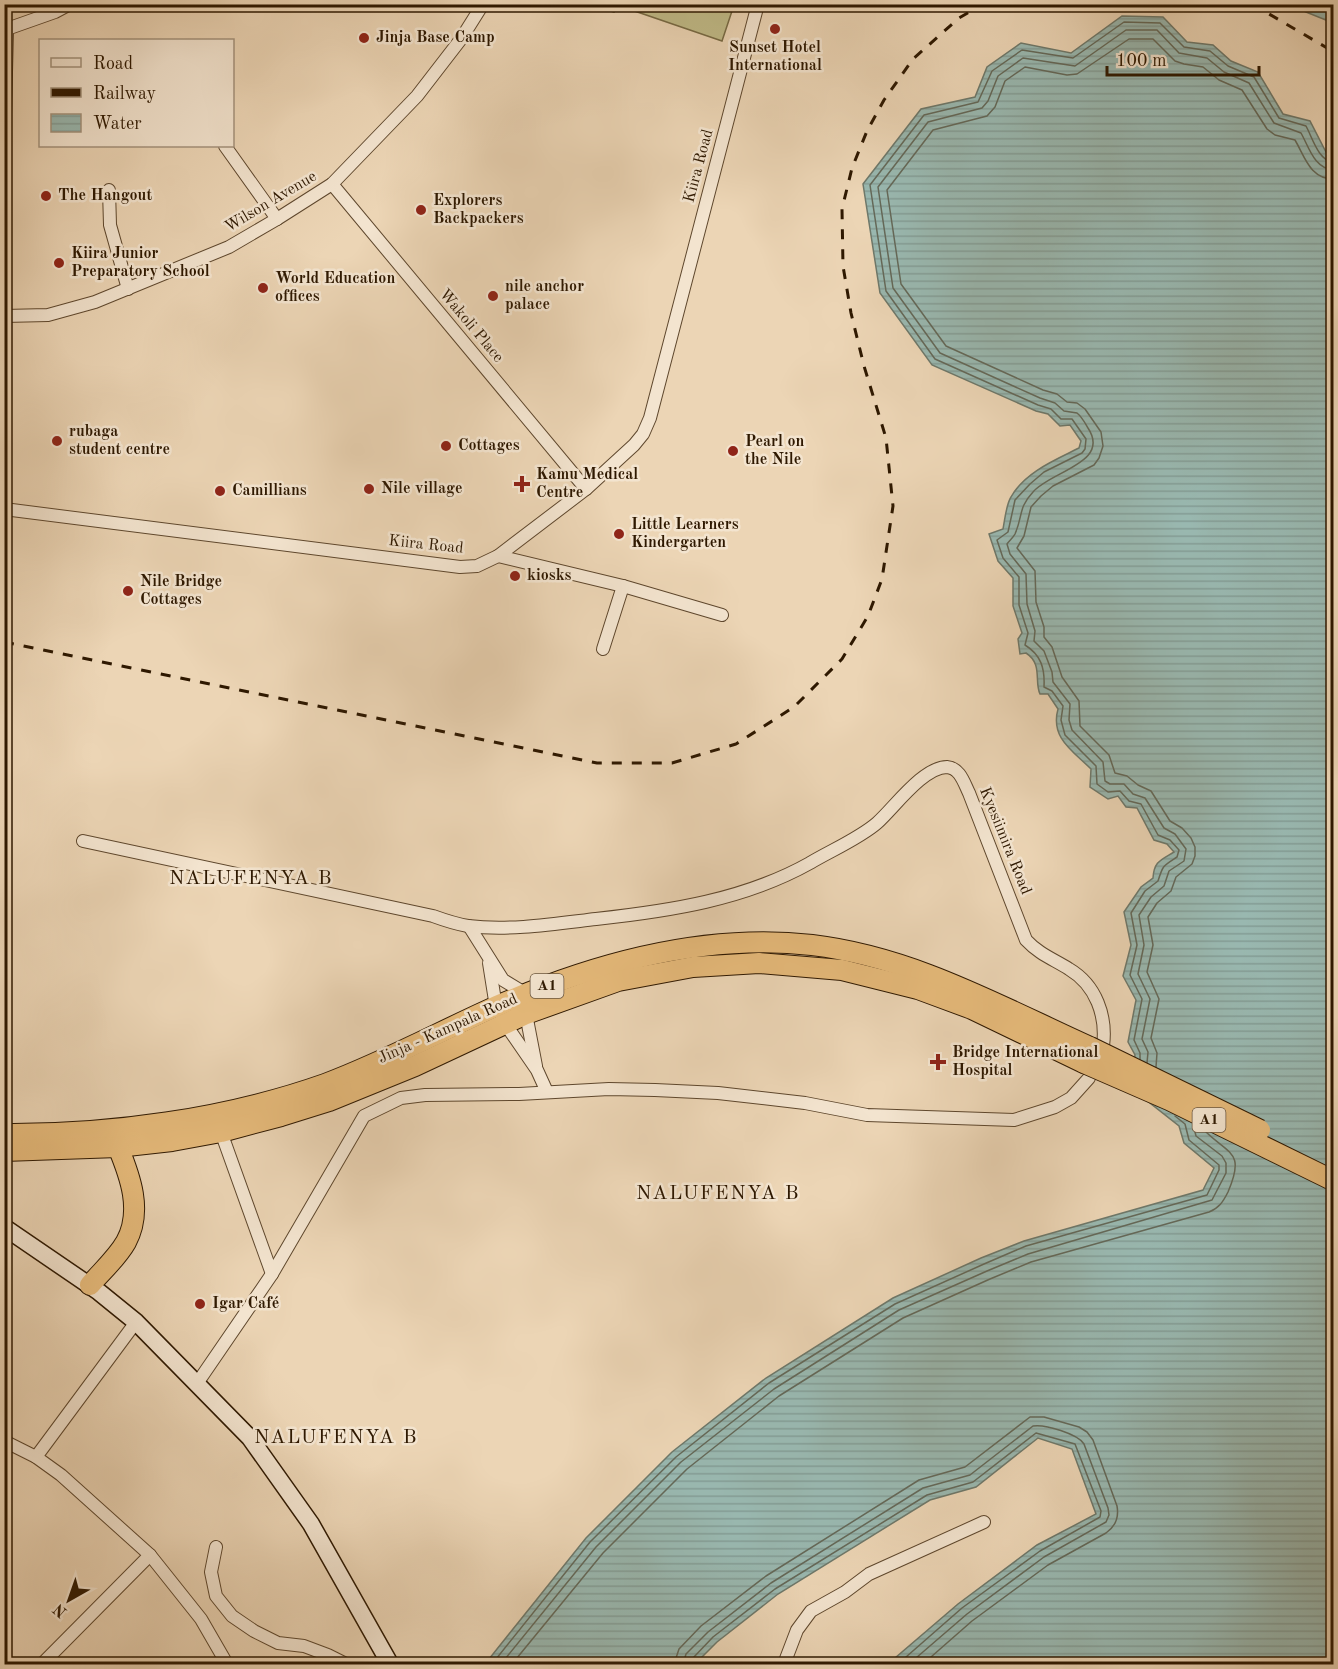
<svg xmlns="http://www.w3.org/2000/svg" width="1338" height="1669" viewBox="0 0 1338 1669" font-family="'Old Standard TT',serif">
<defs>
<pattern id="water-rules" width="6" height="5" patternUnits="userSpaceOnUse" patternTransform="scale(1.5)"><rect width="6" height="5" fill="#99b8b0"/><path d="M0 2.5h6" fill="none" stroke="#849d96"/></pattern>
</defs>
<rect width="100%" height="100%" fill="#ecd5b5"/>
<filter id="stains"><feTurbulence type="fractalNoise" baseFrequency=".00333" numOctaves="4"/><feColorMatrix values="0 0 0 0 .2 0 0 0 0 .09 0 0 0 0 .02 0 0 0 .5 -.17"/></filter>
<radialGradient id="worn" r=".72"><stop offset=".6" stop-color="#630" stop-opacity="0"/><stop offset="1" stop-color="#630" stop-opacity=".3"/></radialGradient>
<polygon fill="#c0bb88" stroke="#776a44" stroke-width="1.5" points="670,4 680,8 681,5 734,5 722,41 617,5 614,12 591,5"/>
<g fill="url(#water-rules)" stroke="#6e786a" stroke-width="1.5">
<polygon points="1294,5 1333,5 1333,23 1306,12"/>
<path d="M1122,16L1163,17L1187,42L1213,45L1231,61L1258,72L1283,114L1310,121L1327,154L1333,158V1664H888L958,1604L1037,1545L1096,1514L1072,1449L1038,1438L976,1487L930,1500L778,1594L717,1642L695,1664H485L586,1538L672,1452L766,1378L893,1298L981,1258L1024,1241L1203,1190L1214,1168L1184,1143L1179,1126L1136,1092L1132,1076L1135,1055L1128,1042L1136,1000L1123,976L1131,945L1124,912L1141,887L1153,878C1154,861 1161,860 1174,852L1167,844L1154,840L1137,808L1126,807L1118,796L1108,799L1090,787L1091,769C1073,751 1050,738 1058,709L1048,694H1040C1034,681 1043,664 1026,653L1020,654L1018,639L1022,633L1013,606V578L998,561L989,534L1003,529C1005,519 1006,505 1011,497C1025,472 1055,460 1079,448L1081,441L1070,425L1060,426L1048,414L1036,411L932,365L880,293L863,184L921,109L975,97L987,67L1021,43L1071,53Z"/>
</g>
<g fill="none" stroke-linecap="round" stroke-linejoin="round">
<g stroke="#646858" stroke-width="1.5">
<path d="M1140,1059V1053L1134,1040L1142,999L1130,975L1137,945L1131,913L1145,891L1158,881C1163,865 1163,866 1177,857L1179,850L1170,840L1158,835L1141,804L1129,801L1120,791L1108,792L1097,784L1096,766L1065,735L1061,720L1063,706L1052,691L1044,687C1045,668 1041,655 1025,645L1028,633L1019,605V577L1003,558L997,540L1008,532L1015,500L1030,484L1044,472L1082,453L1085,449L1086,439L1072,419H1061L1051,409L1038,405L935,359L886,291L870,185L924,115L978,102L992,71L1022,50L1073,58L1124,22L1160,23L1184,47L1210,51L1228,66L1254,77L1279,118L1306,126C1313,139 1318,160 1334,163"/>
<path d="M1147,1063L1148,1052L1142,1039L1150,999L1138,974L1144,945L1139,915L1151,897L1164,886L1169,871L1184,861L1186,849L1175,834L1164,828L1145,798L1133,794L1124,784H1110L1105,781L1103,762L1072,730L1069,720L1070,704L1053,682L1052,672L1044,651L1034,641L1035,631L1027,604L1026,574L1010,554L1007,544C1009,541 1013,538 1015,534C1023,516 1018,508 1033,492C1051,471 1111,463 1088,428C1085,423 1082,417 1077,413L1064,411L1055,403L1040,398L940,353L893,288L878,187L928,122L982,108L988,101L998,76L1023,58L1075,66L1126,30H1157L1179,53L1207,58L1224,72L1249,83L1274,123L1301,133C1309,147 1314,169 1334,170"/>
<path d="M1156,1067L1157,1053L1151,1038L1159,999L1147,972L1153,945L1148,917L1157,903L1171,891L1176,877L1192,864L1195,856V847L1191,838L1182,828L1170,821L1151,791L1138,785L1127,776L1115,773L1109,755L1080,726L1079,701L1062,677L1052,647L1044,637V627L1036,602L1035,571L1017,548L1024,536L1031,507L1041,496L1053,486L1094,465L1099,458L1103,446L1101,432L1085,409L1077,403L1067,402L1057,394L1043,390L946,346L901,284L887,190L933,130L987,116L995,107L1005,81L1025,67L1067,75L1077,74L1129,39H1153L1175,61L1184,64L1203,67L1219,80L1242,90L1267,129L1275,135L1295,140C1305,157 1310,179 1334,179"/>
<polyline points="492,1664 590,1542 676,1457 769,1383 895,1304 984,1264 1026,1246 1207,1195 1219,1170 1219,1165 1189,1140 1185,1124 1175,1116"/>
<polyline points="501,1664 596,1547 681,1462 774,1389 899,1310 987,1271 1028,1254 1212,1200 1226,1173 1226,1163 1222,1156 1196,1136 1193,1124"/>
<path d="M512,1664L603,1553L687,1469L779,1396L903,1318L990,1279L1031,1262L1209,1212C1219,1208 1223,1202 1228,1192C1246,1150 1228,1155 1203,1129"/>
<path d="M674,1664L679,1649L701,1626L766,1576L919,1480L965,1467L1030,1417H1044L1079,1427L1087,1432L1093,1440L1117,1506C1119,1517 1116,1526 1106,1533L1048,1565L972,1621L923,1664"/>
<path d="M683,1664L686,1654L708,1632L771,1583L923,1488L970,1475L1033,1426C1045,1424 1078,1434 1084,1444L1108,1508L1109,1515L1106,1522L1044,1557L967,1614L909,1664"/>
<polyline points="691,1664 693,1658 713,1637 775,1589 927,1495 973,1482 1036,1433 1075,1444 1101,1511 1100,1517 1040,1551 962,1608 898,1664"/>
</g>
<g stroke="#5e472d" stroke-width="14">
<g id="minor">
<polyline points="4,30 55,12 70,4"/>
<polyline points="225,146 277,219"/>
<polyline points="4,155 7,30"/>
<polyline points="332,184 586,489"/>
<polyline points="109,190 110,225 128,289"/>
<polyline points="4,316 48,315 95,302 229,247 277,219 332,184 417,96 461,39 483,4"/>
<polyline points="4,509 460,567 477,566 498,556 586,489 634,445 643,434 650,418 758,4"/>
<polyline points="498,556 623,586 722,615"/>
<polyline points="603,649 623,586"/>
<path d="M83,841L433,916C444,920 456,924 468,926C510,931 554,924 596,919C669,911 744,900 810,863C830,851 860,838 877,823C894,808 923,767 947,767C960,768 964,783 969,793L1026,940C1039,954 1053,959 1069,969C1096,985 1107,1016 1103,1046"/>
<polyline points="469,926 503,980 526,994"/>
<polyline points="489,963 496,1007"/>
<polyline points="526,1014 536,1066"/>
<polyline points="506,1025 537,1070 547,1092"/>
<polyline points="221,1132 272,1274"/>
<polyline points="198,1382 272,1274 364,1116 401,1098 425,1095 519,1094 609,1089 655,1090 718,1093 805,1103 867,1115 1014,1120 1055,1107 1071,1098 1089,1078"/>
<polyline points="4,1441 36,1457 61,1475 150,1555 201,1619 227,1664"/>
<polyline points="36,1457 136,1322"/>
<polyline points="216,1547 211,1572 216,1596 232,1616 254,1631 278,1643 304,1646 328,1655 346,1664"/>
<polyline points="42,1664 150,1555"/>
<polyline points="784,1664 797,1630 811,1611 845,1592 869,1574 984,1522"/>
</g>
</g>
<g stroke="#2e1800" stroke-width="19">
<polyline id="secondary" points="4,1227 99,1292 136,1322 250,1438 311,1524 390,1664"/>
</g>
<g stroke="#2e1800" stroke-width="22">
<g id="trunk">
<path d="M4,1134C109,1135 226,1119 325,1084C384,1062 439,1032 497,1006C595,963 704,933 812,945C913,957 999,1006 1090,1047"/>
<polyline points="4,1151 118,1147 172,1141 221,1132 281,1116 329,1101 415,1066 526,1014 618,981 693,967 759,963 842,970 918,989 972,1009 1084,1063"/>
<path d="M90,1285C102,1271 117,1258 126,1242C143,1211 130,1176 118,1147"/>
</g>
</g>
<use href="#minor" stroke="#f3e4cf" stroke-width="12"/>
<use href="#secondary" stroke="#f3e4cf" stroke-width="16"/>
<use href="#trunk" stroke="#e6ba7a" stroke-width="20"/>
<g stroke="#2e1800" stroke-width="3" stroke-dasharray="10 10" stroke-linecap="butt">
<polyline points="1252,4 1334,52"/>
<polyline points="4,642 597,763 672,763 736,744 794,707 842,659 868,616 882,579 893,506 886,438 864,366 851,313 843,266 842,209 852,168 867,131 884,100 913,59 959,18 983,4"/>
</g>
<g stroke="#2e1800" stroke-width="22" stroke-linecap="butt">
<g id="trunk-bridge">
<polyline points="1090,1047 1260,1130"/>
<polyline points="1084,1063 1169,1100 1334,1181"/>
</g>
</g>
<use href="#trunk-bridge" stroke="#e6ba7a" stroke-width="20"/>
</g>
<g fill="#8f2418" stroke="#f3e4cf" stroke-width="2">
<circle cx="775" cy="29" r="6"/>
<circle cx="364" cy="38" r="6"/>
<circle cx="46" cy="196" r="6"/>
<circle cx="421" cy="210" r="6"/>
<circle cx="59" cy="263" r="6"/>
<circle cx="263" cy="288" r="6"/>
<circle cx="493" cy="296" r="6"/>
<circle cx="57" cy="441" r="6"/>
<circle cx="446" cy="446" r="6"/>
<circle cx="733" cy="451" r="6"/>
<path d="M519 475h6v6h6v6h-6v6h-6v-6h-6v-6h6z"/>
<circle cx="369" cy="489" r="6"/>
<circle cx="220" cy="491" r="6"/>
<circle cx="619" cy="534" r="6"/>
<circle cx="515" cy="576" r="6"/>
<circle cx="128" cy="591" r="6"/>
<path d="M935 1053h6v6h6v6h-6v6h-6v-6h-6v-6h6z"/>
<circle cx="200" cy="1304" r="6"/>
</g>
<g text-anchor="middle" dominant-baseline="central" stroke-width="5" stroke-linejoin="round" paint-order="stroke">
<g fill="#f3e4cf" stroke="#69553e" stroke-width="1.5">
<rect x="530.5" y="974" width="33" height="24" rx="4.5"/>
<rect x="1192.5" y="1108" width="33" height="24" rx="4.5"/>
</g>
<g font-size="15" font-weight="bold" fill="#2e1800">
<text x="547" y="986">A1</text>
<text x="1209" y="1120">A1</text>
</g>
<g font-size="16" font-weight="bold" fill="#2e1800" stroke="#f3e4cf" text-anchor="start">
<text x="376" y="38">Jinja Base Camp</text>
<text x="775" y="48" text-anchor="middle">Sunset Hotel<tspan x="775" dy="18">International</tspan></text>
<text x="58" y="196">The Hangout</text>
<text x="433" y="201">Explorers<tspan x="433" dy="18">Backpackers</tspan></text>
<text x="71" y="254">Kiira Junior<tspan x="71" dy="18">Preparatory School</tspan></text>
<text x="275" y="279">World Education<tspan x="275" dy="18">offices</tspan></text>
<text x="505" y="287">nile anchor<tspan x="505" dy="18">palace</tspan></text>
<text x="69" y="432">rubaga<tspan x="69" dy="18">student centre</tspan></text>
<text x="745" y="442">Pearl on<tspan x="745" dy="18">the Nile</tspan></text>
<text x="458" y="446">Cottages</text>
<text x="536" y="475">Kamu Medical<tspan x="536" dy="18">Centre</tspan></text>
<text x="381" y="489">Nile village</text>
<text x="232" y="491">Camillians</text>
<text x="631" y="525">Little Learners<tspan x="631" dy="18">Kindergarten</tspan></text>
<text x="527" y="576">kiosks</text>
<text x="140" y="582">Nile Bridge<tspan x="140" dy="18">Cottages</tspan></text>
<text x="952" y="1053">Bridge International<tspan x="952" dy="18">Hospital</tspan></text>
<text x="212" y="1304">Igar Café</text>
</g>
<g font-size="16" fill="#2e1800" stroke="#f3e4cf">
<text transform="translate(699 166) rotate(-75)">Kiira Road</text>
<text transform="translate(271 202) rotate(-31)">Wilson Avenue</text>
<text transform="translate(471 326) rotate(50)">Wakoli Place</text>
<text transform="translate(426 545) rotate(6)">Kiira Road</text>
<text transform="translate(1005 841) rotate(68)">Kyesiimira Road</text>
<text transform="translate(448 1029) rotate(-24)">Jinja - Kampala Road</text>
</g>
<g font-size="20" letter-spacing="1.5" fill="#2e1800" stroke="#f3e4cf">
<text x="251" y="879">NALUFENYA B</text>
<text x="718" y="1194">NALUFENYA B</text>
<text x="336" y="1438">NALUFENYA B</text>
</g>
</g>
<rect width="1338" height="1669" fill="none" stroke="#ecd5b5" stroke-width="24"/>
<rect x="6" y="6" width="1326" height="1657" fill="none" stroke="#2e1800" stroke-width="3"/>
<rect x="12" y="12" width="1314" height="1645" fill="none" stroke="#2e1800" stroke-width="1.5"/>
<rect x="39" y="39" width="195" height="108" fill="#f3e4cf" stroke="#a4927c" stroke-width="1.5"/>
<rect x="51" y="58" width="30" height="9" fill="#f3e4cf" stroke="#a4927c" stroke-width="1.5"/>
<text x="93" y="69" font-size="18" fill="#2e1800">Road</text>
<rect x="51" y="88" width="30" height="9" fill="#2e1800" stroke="#a4927c" stroke-width="1.5"/>
<text x="93" y="99" font-size="18" fill="#2e1800">Railway</text>
<rect x="51" y="114" width="30" height="18" fill="url(#water-rules)" stroke="#a4927c" stroke-width="1.5"/>
<text x="93" y="129" font-size="18" fill="#2e1800">Water</text>
<g transform="translate(69 1600) rotate(220)" stroke="#f3e4cf" stroke-width="4.5" paint-order="stroke">
<path d="M0-4.5L10 22L0 15L-10 22Z" fill="#2e1800"/>
<text y="-9" font-size="16" font-weight="bold" text-anchor="middle" fill="#2e1800">N</text>
</g>
<path d="M1107 66v9h152v-9" fill="none" stroke="#2e1800" stroke-width="3"/>
<text x="1116" y="66" font-size="18" fill="#2e1800" stroke="#f3e4cf" stroke-width="4.5" paint-order="stroke">100 m</text>
<rect width="100%" height="100%" filter="url(#stains)"/>
<rect width="100%" height="100%" fill="url(#worn)"/>
</svg>
